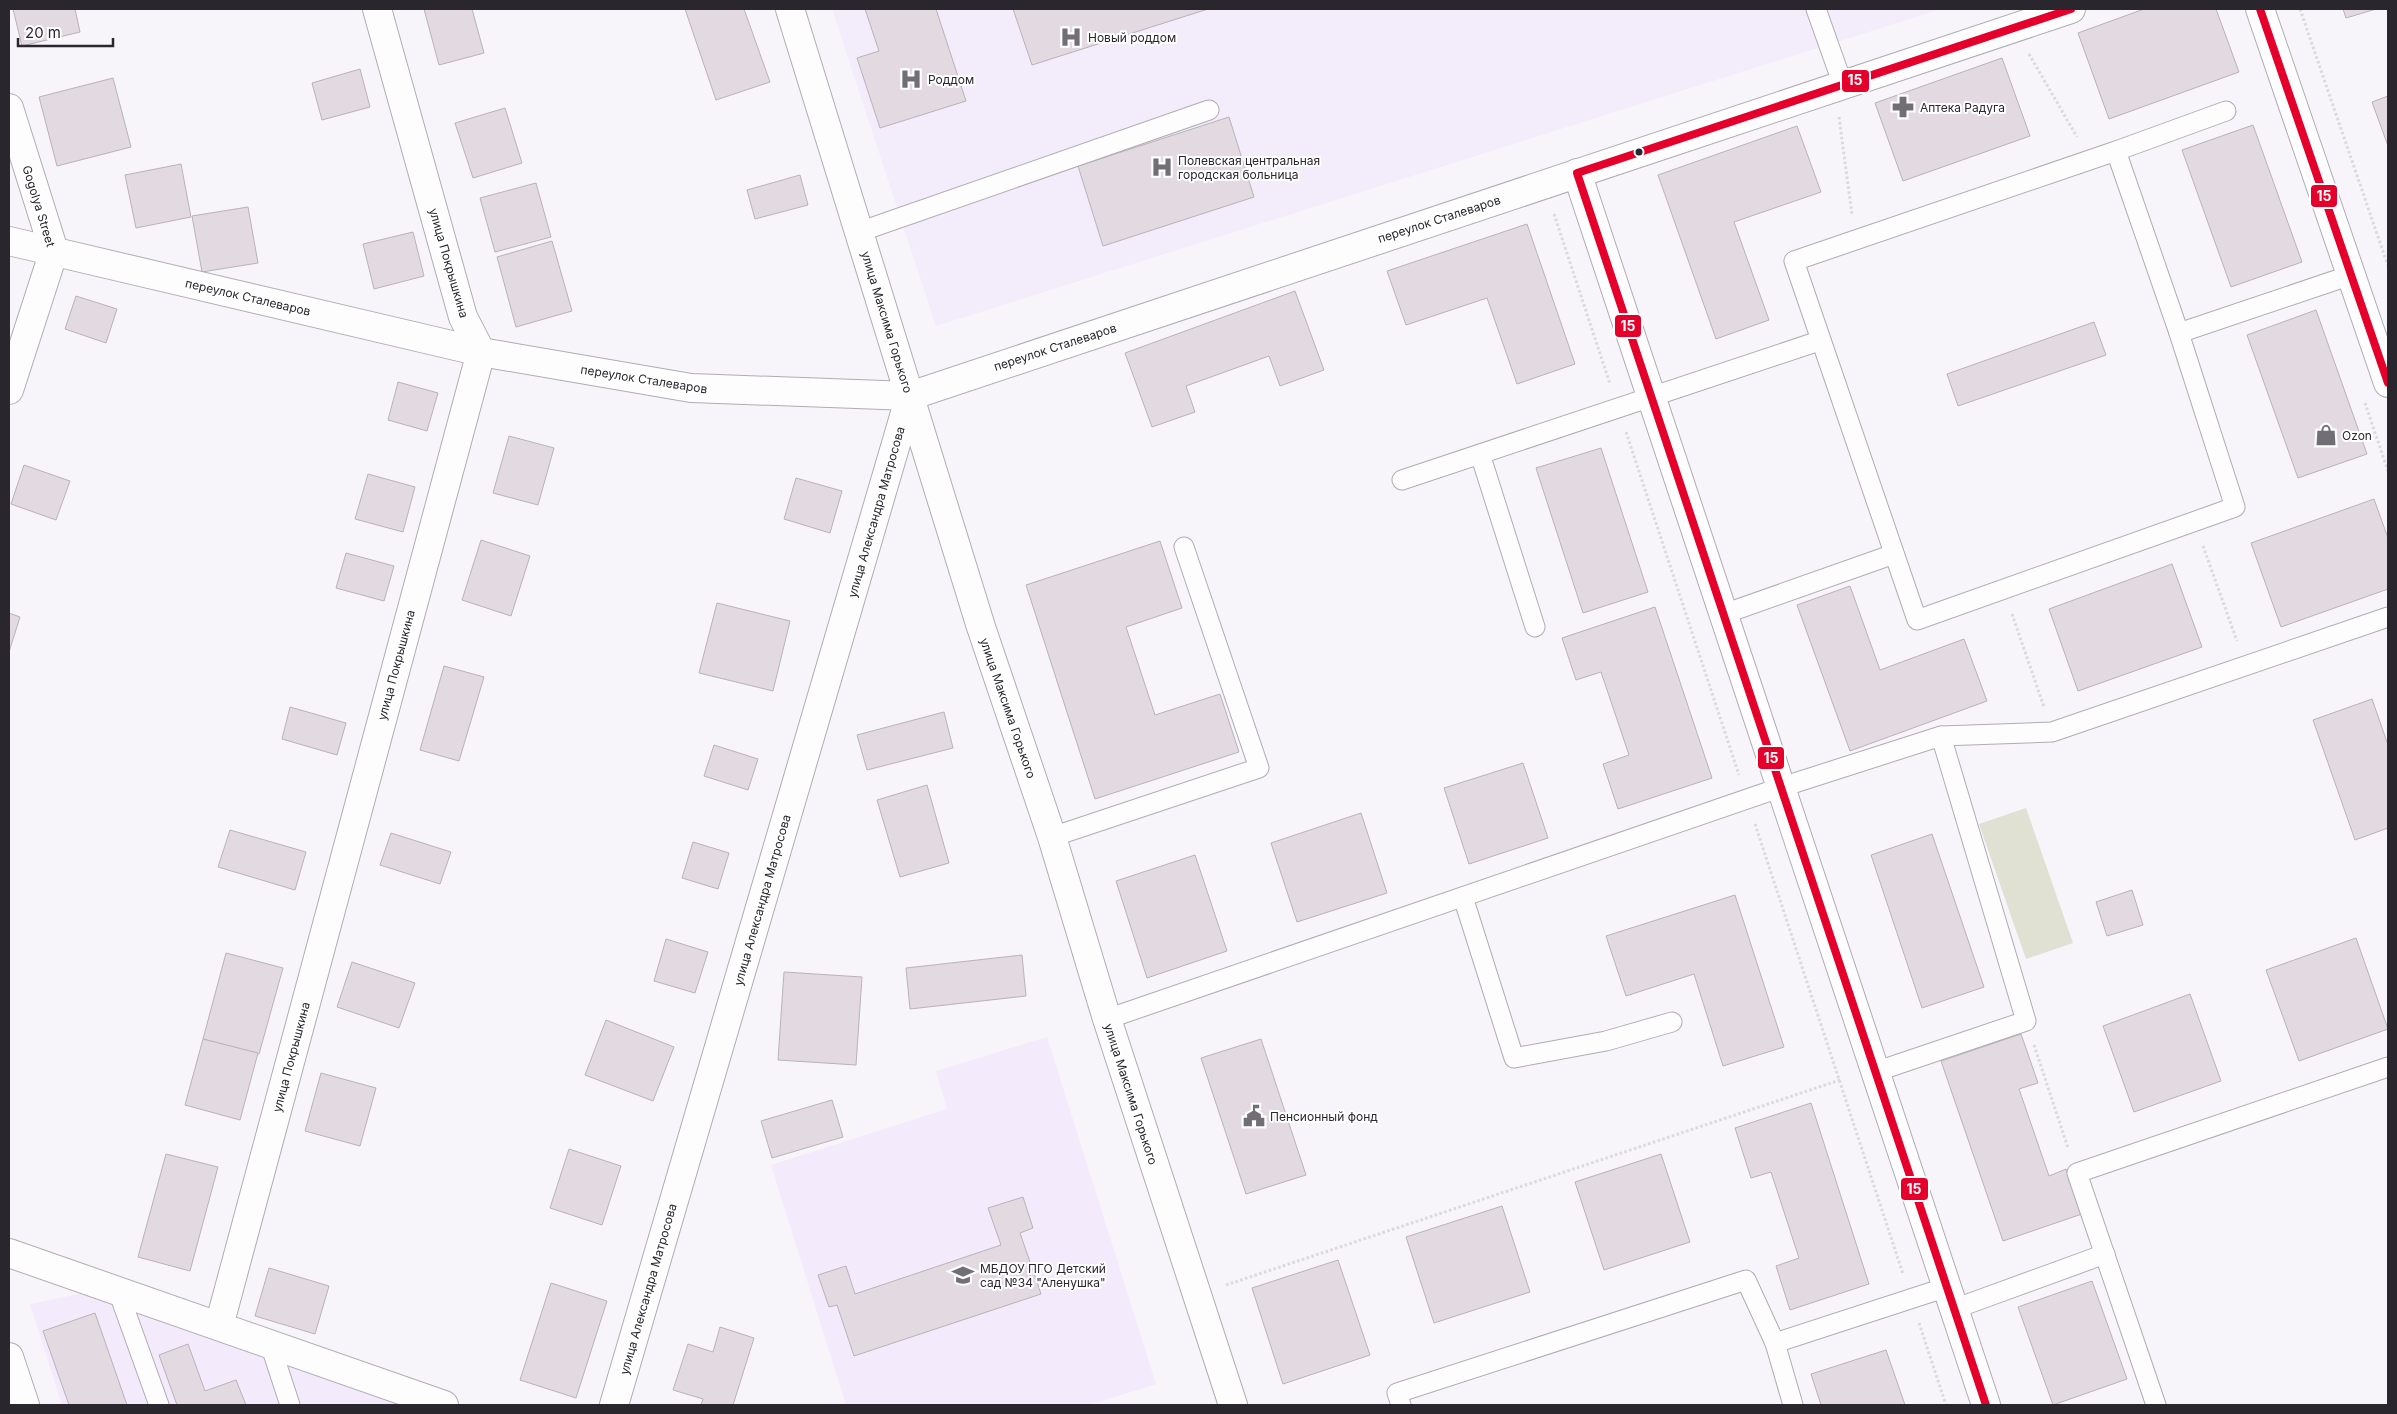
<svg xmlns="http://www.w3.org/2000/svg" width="2397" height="1414" viewBox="0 0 2397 1414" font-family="Inter,sans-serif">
<rect width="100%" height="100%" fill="#f7f4fa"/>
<g fill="#f3eafb">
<polygon points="1047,1037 1156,1384 1089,1405 846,1405 771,1165 947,1109 936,1071"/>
<polygon points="89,1292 410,1405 62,1405 30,1304"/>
</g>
<polygon fill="#f2ecfb" points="832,9 1941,9 936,326"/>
<polygon fill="#e0e1d3" points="2026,808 2073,943 2026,959 1979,824"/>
<g fill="#e2d9e1" stroke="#b8b3b9">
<polygon points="13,9 75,9 80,32 22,46"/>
<polygon points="424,9 472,9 484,53 439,65"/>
<polygon points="685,9 744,9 770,82 716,100"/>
<polygon points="865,9 936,9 966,101 880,128 857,58 879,51"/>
<polygon points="1013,9 1208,9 1032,65"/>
<polygon points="2144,9 2216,9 2239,72 2109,119 2078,33"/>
<polygon points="2343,9 2376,9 2346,18"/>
<polygon points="2002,58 2030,136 1903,181 1875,103"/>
<polygon points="360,69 370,107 322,120 312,83"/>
<polygon points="113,78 131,147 57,166 39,97"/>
<polygon points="2388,96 2388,146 2372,102"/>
<polygon points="505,108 522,163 473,178 455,123"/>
<polygon points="1229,117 1254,197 1103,246 1078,166"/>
<polygon points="2253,125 2302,262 2231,287 2182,150"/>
<polygon points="1797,126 1821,192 1734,222 1769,320 1716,339 1658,175"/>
<polygon points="181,164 191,217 136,228 125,175"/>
<polygon points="800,175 808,205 755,219 747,190"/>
<polygon points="536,183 551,237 495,252 480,198"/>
<polygon points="248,207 258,263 202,272 192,216"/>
<polygon points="1527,224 1575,364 1517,384 1487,298 1406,325 1387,271"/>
<polygon points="413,232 424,276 374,289 363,244"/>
<polygon points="552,241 572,311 516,327 497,257"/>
<polygon points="1295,291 1324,370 1280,386 1269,356 1186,386 1195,412 1152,427 1125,353"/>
<polygon points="76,296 117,309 106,343 65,329"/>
<polygon points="2316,310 2367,454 2298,478 2247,335"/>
<polygon points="2094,322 2106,355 1958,406 1947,374"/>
<polygon points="398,382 438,393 427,431 388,420"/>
<polygon points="509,436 554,448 538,505 493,493"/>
<polygon points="1601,448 1648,592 1583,613 1536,468"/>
<polygon points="24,465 70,481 56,520 11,504"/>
<polygon points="368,474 415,487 403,532 355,519"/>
<polygon points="796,478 842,491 830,533 784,519"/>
<polygon points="2374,499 2388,538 2388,589 2281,627 2251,543"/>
<polygon points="481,540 530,556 511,616 462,600"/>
<polygon points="1160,541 1182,608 1126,627 1155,715 1220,694 1239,752 1095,799 1026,585"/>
<polygon points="346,553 394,566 384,601 336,588"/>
<polygon points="2172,564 2202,647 2078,691 2049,609"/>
<polygon points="1850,586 1880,670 1964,639 1987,701 1850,751 1797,605"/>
<polygon points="717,603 790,621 773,691 699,673"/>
<polygon points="1655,607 1712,778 1618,809 1603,764 1629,755 1601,672 1576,680 1562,638"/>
<polygon points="9,613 20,617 9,652"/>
<polygon points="444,666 484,677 459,761 420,750"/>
<polygon points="2372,699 2388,745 2388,828 2355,840 2313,720"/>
<polygon points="290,707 346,723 337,755 282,739"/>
<polygon points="944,712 953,748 867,770 857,735"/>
<polygon points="714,745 758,759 748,790 704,776"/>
<polygon points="1523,763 1548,838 1469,864 1444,788"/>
<polygon points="927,785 949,863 900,877 877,800"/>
<polygon points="1361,813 1387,893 1297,922 1271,843"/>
<polygon points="230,830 306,852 295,890 218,867"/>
<polygon points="391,833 451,852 440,884 380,865"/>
<polygon points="1932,834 1984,987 1922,1008 1871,855"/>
<polygon points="693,842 729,853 718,889 682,878"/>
<polygon points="1195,855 1227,951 1147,978 1116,881"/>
<polygon points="2132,890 2143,925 2107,936 2096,902"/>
<polygon points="1735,895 1784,1047 1723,1066 1694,974 1626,996 1606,936"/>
<polygon points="2356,938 2388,1029 2299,1061 2266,970"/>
<polygon points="666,939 708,952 695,993 654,981"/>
<polygon points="226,953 283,968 259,1054 203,1039"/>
<polygon points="1022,955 1026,996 910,1009 906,968"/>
<polygon points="352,962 415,983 399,1028 337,1007"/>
<polygon points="784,972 862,977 856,1065 778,1060"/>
<polygon points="2190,994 2221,1081 2134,1112 2103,1026"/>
<polygon points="606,1020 674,1047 653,1101 585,1075"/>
<polygon points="2021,1034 2038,1083 2019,1089 2049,1176 2066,1169 2082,1214 2003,1241 1941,1061"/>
<polygon points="203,1039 258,1053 240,1120 185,1105"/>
<polygon points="1261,1039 1306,1175 1246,1194 1201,1058"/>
<polygon points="321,1073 376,1088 360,1146 305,1131"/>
<polygon points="832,1100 843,1137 772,1158 761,1121"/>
<polygon points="1811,1103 1869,1284 1790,1310 1776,1266 1799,1258 1771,1172 1751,1178 1735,1128"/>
<polygon points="569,1149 621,1166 602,1225 550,1208"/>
<polygon points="166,1154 218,1167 190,1271 138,1257"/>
<polygon points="1661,1154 1690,1242 1604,1270 1575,1182"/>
<polygon points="1023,1197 1033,1228 1020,1233 1041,1294 854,1356 837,1305 829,1307 818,1275 846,1266 855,1294 1001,1245 988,1208"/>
<polygon points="1502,1206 1530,1292 1434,1323 1406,1237"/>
<polygon points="1338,1260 1370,1355 1283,1384 1252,1288"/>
<polygon points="269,1268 329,1286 315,1334 255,1316"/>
<polygon points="2092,1281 2127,1379 2053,1405 2018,1307"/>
<polygon points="551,1283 607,1301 576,1398 520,1380"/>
<polygon points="95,1313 127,1405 69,1405 43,1331"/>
<polygon points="720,1327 754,1338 733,1405 701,1405 703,1399 673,1390 688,1344 713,1352"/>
<polygon points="188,1344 205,1391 236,1380 246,1405 177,1405 159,1355"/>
<polygon points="1886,1350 1905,1405 1821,1405 1811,1374"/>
</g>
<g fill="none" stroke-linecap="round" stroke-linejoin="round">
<g stroke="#b0acb3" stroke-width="21">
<g id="lane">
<polyline points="1816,9 1843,85"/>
<polygon points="2116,151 2179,333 2235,507 1917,620 1794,261"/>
<polyline points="2116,151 2226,111"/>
<polyline points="859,232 1209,110"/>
<polyline points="2179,333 2351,275"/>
<polyline points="1480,454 1535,627"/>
<polyline points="1402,480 1819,341"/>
<polyline points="1724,614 1894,554"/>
<polyline points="1052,837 1259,768 1184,547"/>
<polyline points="1463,897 1514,1058 1606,1041 1672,1022"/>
<polyline points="1107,1019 1782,787 1941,736 2052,732 2388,617"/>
<polyline points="1875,1072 2026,1021 1941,736"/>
<polyline points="118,1291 159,1405"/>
<polyline points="1954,1309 2105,1254"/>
<polyline points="1775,1343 1947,1287"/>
<polyline points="270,1344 290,1405"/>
<polyline points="1401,1405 1397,1393 1746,1280 1775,1343 1793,1405"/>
<polyline points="2156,1405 2077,1173 2388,1067"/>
</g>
</g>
<g stroke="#b0acb3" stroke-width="30">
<g id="street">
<polyline points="790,9 981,627 1052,837 1107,1019 1233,1405"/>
<polyline points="2260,9 2388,383"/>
<polyline points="9,108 54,251 9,390"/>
<polyline points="1577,173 1986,1405"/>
<polyline points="9,241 481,352 691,388 910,396 2071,9"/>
<polyline points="9,1253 444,1405"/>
<polyline points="219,1326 481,352 463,317 377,9"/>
<polyline points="9,1357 25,1405"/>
<polyline points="614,1405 910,396"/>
</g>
</g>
<g stroke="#dad9db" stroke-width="3" stroke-dasharray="2.5 2.5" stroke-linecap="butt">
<polyline points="2300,9 2388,266"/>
<polyline points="2029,54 2077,137"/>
<polyline points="1839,117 1852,215"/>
<polyline points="1554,214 1610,384"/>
<polyline points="2365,403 2388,471"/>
<polyline points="1626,432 1739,775"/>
<polyline points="2203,546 2237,641"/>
<polyline points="2012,614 2044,707"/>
<polyline points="1755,824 1903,1274"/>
<polyline points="2034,1045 2068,1148"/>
<polyline points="1226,1285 1840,1080"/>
<polyline points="1919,1323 1946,1405"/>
</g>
<use href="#lane" stroke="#fefdfe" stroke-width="19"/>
<use href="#street" stroke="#fefdfe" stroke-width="28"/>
<g stroke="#fff" stroke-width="11">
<g id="bus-1">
<polyline points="2260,9 2388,383"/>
<polyline points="1986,1405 1577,173 2071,9"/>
</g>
</g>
<use href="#bus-1" stroke="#e4002b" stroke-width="8"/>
</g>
<defs>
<g id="hospital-bare" transform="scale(1.725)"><path d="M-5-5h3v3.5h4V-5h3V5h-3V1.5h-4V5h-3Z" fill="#726e75" stroke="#fff" stroke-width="2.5" paint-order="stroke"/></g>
<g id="pharmacy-bare" transform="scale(1.725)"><path d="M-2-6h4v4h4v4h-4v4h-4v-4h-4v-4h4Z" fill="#726e75" stroke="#fff" stroke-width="2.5" paint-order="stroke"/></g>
<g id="shop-bare" transform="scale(1.725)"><path d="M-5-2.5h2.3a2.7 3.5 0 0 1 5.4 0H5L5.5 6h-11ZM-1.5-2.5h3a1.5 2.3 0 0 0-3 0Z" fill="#726e75" stroke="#fff" stroke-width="2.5" paint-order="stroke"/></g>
<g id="civic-bare" transform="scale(1.725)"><path d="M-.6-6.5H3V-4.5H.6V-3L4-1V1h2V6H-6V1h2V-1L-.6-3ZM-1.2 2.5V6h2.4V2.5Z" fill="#726e75" stroke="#fff" stroke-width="2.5" paint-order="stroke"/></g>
<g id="school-bare" transform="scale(1.725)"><path d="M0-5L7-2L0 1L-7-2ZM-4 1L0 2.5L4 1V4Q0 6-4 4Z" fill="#726e75" stroke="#fff" stroke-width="2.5" paint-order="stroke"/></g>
</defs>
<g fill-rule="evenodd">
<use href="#hospital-bare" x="1071" y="37"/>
<use href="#hospital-bare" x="911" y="79"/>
<use href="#pharmacy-bare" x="1903" y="107"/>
<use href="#hospital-bare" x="1162" y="167"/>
<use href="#shop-bare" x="2326" y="435"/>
<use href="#civic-bare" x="1254" y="1116"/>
<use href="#school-bare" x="963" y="1275"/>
</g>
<circle fill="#2a262e" stroke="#fff" stroke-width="2" cx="1639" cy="152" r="4.5"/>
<g text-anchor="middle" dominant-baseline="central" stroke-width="4" stroke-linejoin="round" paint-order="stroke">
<g font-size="12" fill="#2a262e" stroke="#fff" text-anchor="start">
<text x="1088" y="37">Новый роддом</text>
<text x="928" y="79">Роддом</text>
<text x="1920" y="107">Аптека Радуга</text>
<text x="1178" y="160">Полевская центральная<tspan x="1178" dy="14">городская больница</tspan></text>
<text x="2342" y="435">Ozon</text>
<text x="1270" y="1116">Пенсионный фонд</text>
<text x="980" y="1268">МБДОУ ПГО Детский<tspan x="980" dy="14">сад №34 "Аленушка"</tspan></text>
</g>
<g font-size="12" fill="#2a262e" stroke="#fff">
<text transform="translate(39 206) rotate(73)">Gogolya Street</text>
<text transform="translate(1439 219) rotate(-18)">переулок Сталеваров</text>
<text transform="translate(449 263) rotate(74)">улица Покрышкина</text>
<text transform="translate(248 297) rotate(13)">переулок Сталеваров</text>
<text transform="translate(887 322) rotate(73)">улица Максима Горького</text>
<text transform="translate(1055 347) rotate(-18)">переулок Сталеваров</text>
<text transform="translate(644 379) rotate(9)">переулок Сталеваров</text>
<text transform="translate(876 512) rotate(-74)">улица Александра Матросова</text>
<text transform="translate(396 665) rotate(-75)">улица Покрышкина</text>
<text transform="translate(1008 708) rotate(71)">улица Максима Горького</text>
<text transform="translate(762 900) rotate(-74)">улица Александра Матросова</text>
<text transform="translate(291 1057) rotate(-75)">улица Покрышкина</text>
<text transform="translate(1131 1094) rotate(72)">улица Максима Горького</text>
<text transform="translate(648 1289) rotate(-74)">улица Александра Матросова</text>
</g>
</g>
<g stroke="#fff" stroke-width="2">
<rect x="1841" y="69" width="29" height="24" rx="5" fill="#e4002b"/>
<rect x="2310" y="184" width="28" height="24" rx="5" fill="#e4002b"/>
<rect x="1614" y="314" width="28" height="24" rx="5" fill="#e4002b"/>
<rect x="1757" y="746" width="28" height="24" rx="5" fill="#e4002b"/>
<rect x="1900" y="1177" width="29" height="24" rx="5" fill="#e4002b"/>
</g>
<g font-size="14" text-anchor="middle" font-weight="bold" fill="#fff">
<text x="1855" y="85">15</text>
<text x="2324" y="201">15</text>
<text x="1628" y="331">15</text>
<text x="1771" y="763">15</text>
<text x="1914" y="1194">15</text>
</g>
<rect width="2397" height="1414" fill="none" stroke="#2a262e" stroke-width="20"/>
<path d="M18 38v8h95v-8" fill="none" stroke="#2a262e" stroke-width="2.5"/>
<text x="25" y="38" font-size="15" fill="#2a262e" stroke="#ffffff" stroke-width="4" paint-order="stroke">20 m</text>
</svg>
